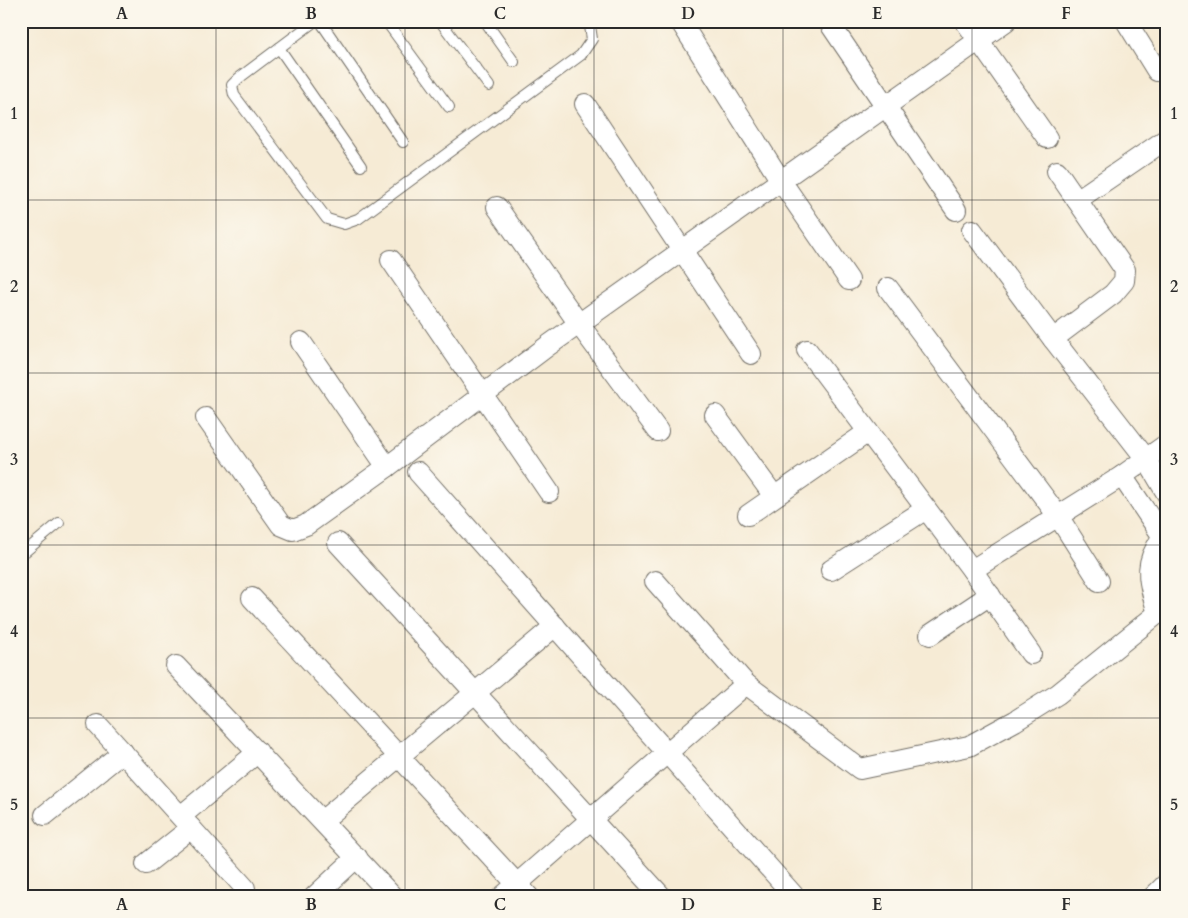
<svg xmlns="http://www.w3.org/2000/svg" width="1188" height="918" viewBox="0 0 1188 918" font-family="Cardo,serif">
<rect width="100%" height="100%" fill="#fbf7ec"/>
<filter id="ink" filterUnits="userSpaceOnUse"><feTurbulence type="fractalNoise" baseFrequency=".02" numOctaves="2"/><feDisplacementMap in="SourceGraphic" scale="10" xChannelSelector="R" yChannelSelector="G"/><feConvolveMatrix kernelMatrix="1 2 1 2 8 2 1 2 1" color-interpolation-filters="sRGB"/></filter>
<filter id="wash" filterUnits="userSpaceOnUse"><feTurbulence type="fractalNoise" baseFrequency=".0096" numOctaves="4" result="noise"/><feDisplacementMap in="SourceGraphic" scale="20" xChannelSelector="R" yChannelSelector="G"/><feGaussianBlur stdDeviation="1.12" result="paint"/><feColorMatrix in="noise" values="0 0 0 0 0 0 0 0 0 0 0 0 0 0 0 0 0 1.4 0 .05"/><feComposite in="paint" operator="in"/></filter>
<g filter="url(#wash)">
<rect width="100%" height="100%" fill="#f6ebd5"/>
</g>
<g filter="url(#ink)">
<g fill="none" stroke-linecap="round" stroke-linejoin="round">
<g stroke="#726e66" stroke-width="12">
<g id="service">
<polyline points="315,21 239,78 232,85 234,95 327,219 344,224 358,219 581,55 592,39 590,26 587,21"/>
<polyline points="320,21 403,142"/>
<polyline points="386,21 449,107"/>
<polyline points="440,21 489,86"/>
<polyline points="485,21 514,62"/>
<polyline points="279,48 361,166"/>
<polyline points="21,555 59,523"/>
<polyline points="1146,897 1167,876"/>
</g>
</g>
<g stroke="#726e66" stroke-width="22">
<g id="minor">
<polyline points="680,21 781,181 849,280"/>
<polyline points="828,21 956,210"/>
<polyline points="965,21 1047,138"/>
<polyline points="1126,21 1157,71"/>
<polyline points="585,104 751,354"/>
<polyline points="1077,200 1165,140"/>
<polyline points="497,207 579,324 658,431"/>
<polyline points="972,230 1053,339 1147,460 1167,494"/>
<polyline points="391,260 549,492"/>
<polyline points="888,288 1058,516 1099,581"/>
<polyline points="1053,339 1113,294 1124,281 1125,270 1057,171"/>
<polyline points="301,342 387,467"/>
<polyline points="807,350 972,570 1031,654"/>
<polyline points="715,415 774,496"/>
<polyline points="206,418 281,525 293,530 306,525 387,467 549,345 1006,21"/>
<polyline points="418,472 795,897"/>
<polyline points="1122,476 1163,537"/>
<polyline points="748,515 868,432"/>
<polyline points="338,543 662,897"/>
<polyline points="831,570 926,509"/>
<polyline points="972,570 1122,476 1167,444"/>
<polyline points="655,581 746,684"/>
<polyline points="252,598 529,897"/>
<path d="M1158,614C1152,591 1143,571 1155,550C1158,544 1161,538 1167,534"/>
<polyline points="930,635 990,595"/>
<polyline points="176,666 393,897"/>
<polyline points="98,725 245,888"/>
<polyline points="45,815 123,752"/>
<polyline points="181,816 258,752"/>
<polyline points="323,820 555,626"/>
<polyline points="146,864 191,828"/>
<polyline points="314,897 357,857"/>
<polyline points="502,897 746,684 860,769 969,746 1015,721 1058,694 1167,606"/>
</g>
</g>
<use href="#service" stroke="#fff" stroke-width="10"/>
<use href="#minor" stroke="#fff" stroke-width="20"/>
</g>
</g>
<path fill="none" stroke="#2b2b2b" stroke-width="1" stroke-opacity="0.55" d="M216,21V897M405,21V897M594,21V897M783,21V897M972,21V897M21,200H1167M21,373H1167M21,545H1167M21,718H1167"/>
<rect width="1188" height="918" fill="none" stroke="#fbf7ec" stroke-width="55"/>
<rect x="28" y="28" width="1132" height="862" fill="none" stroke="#2b2b2b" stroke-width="2"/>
<g font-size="16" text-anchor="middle" font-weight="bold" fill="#2b2b2b">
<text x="122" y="19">A</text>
<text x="311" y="19">B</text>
<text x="500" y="19">C</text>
<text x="688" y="19">D</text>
<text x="877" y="19">E</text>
<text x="1066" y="19">F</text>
<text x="14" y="119">1</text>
<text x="1174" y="119">1</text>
<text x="14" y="292">2</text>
<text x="1174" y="292">2</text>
<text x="14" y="465">3</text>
<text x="1174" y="465">3</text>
<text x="14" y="637">4</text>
<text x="1174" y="637">4</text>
<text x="14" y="810">5</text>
<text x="1174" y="810">5</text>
<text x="122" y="910">A</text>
<text x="311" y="910">B</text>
<text x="500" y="910">C</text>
<text x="688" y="910">D</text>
<text x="877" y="910">E</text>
<text x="1066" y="910">F</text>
</g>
</svg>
